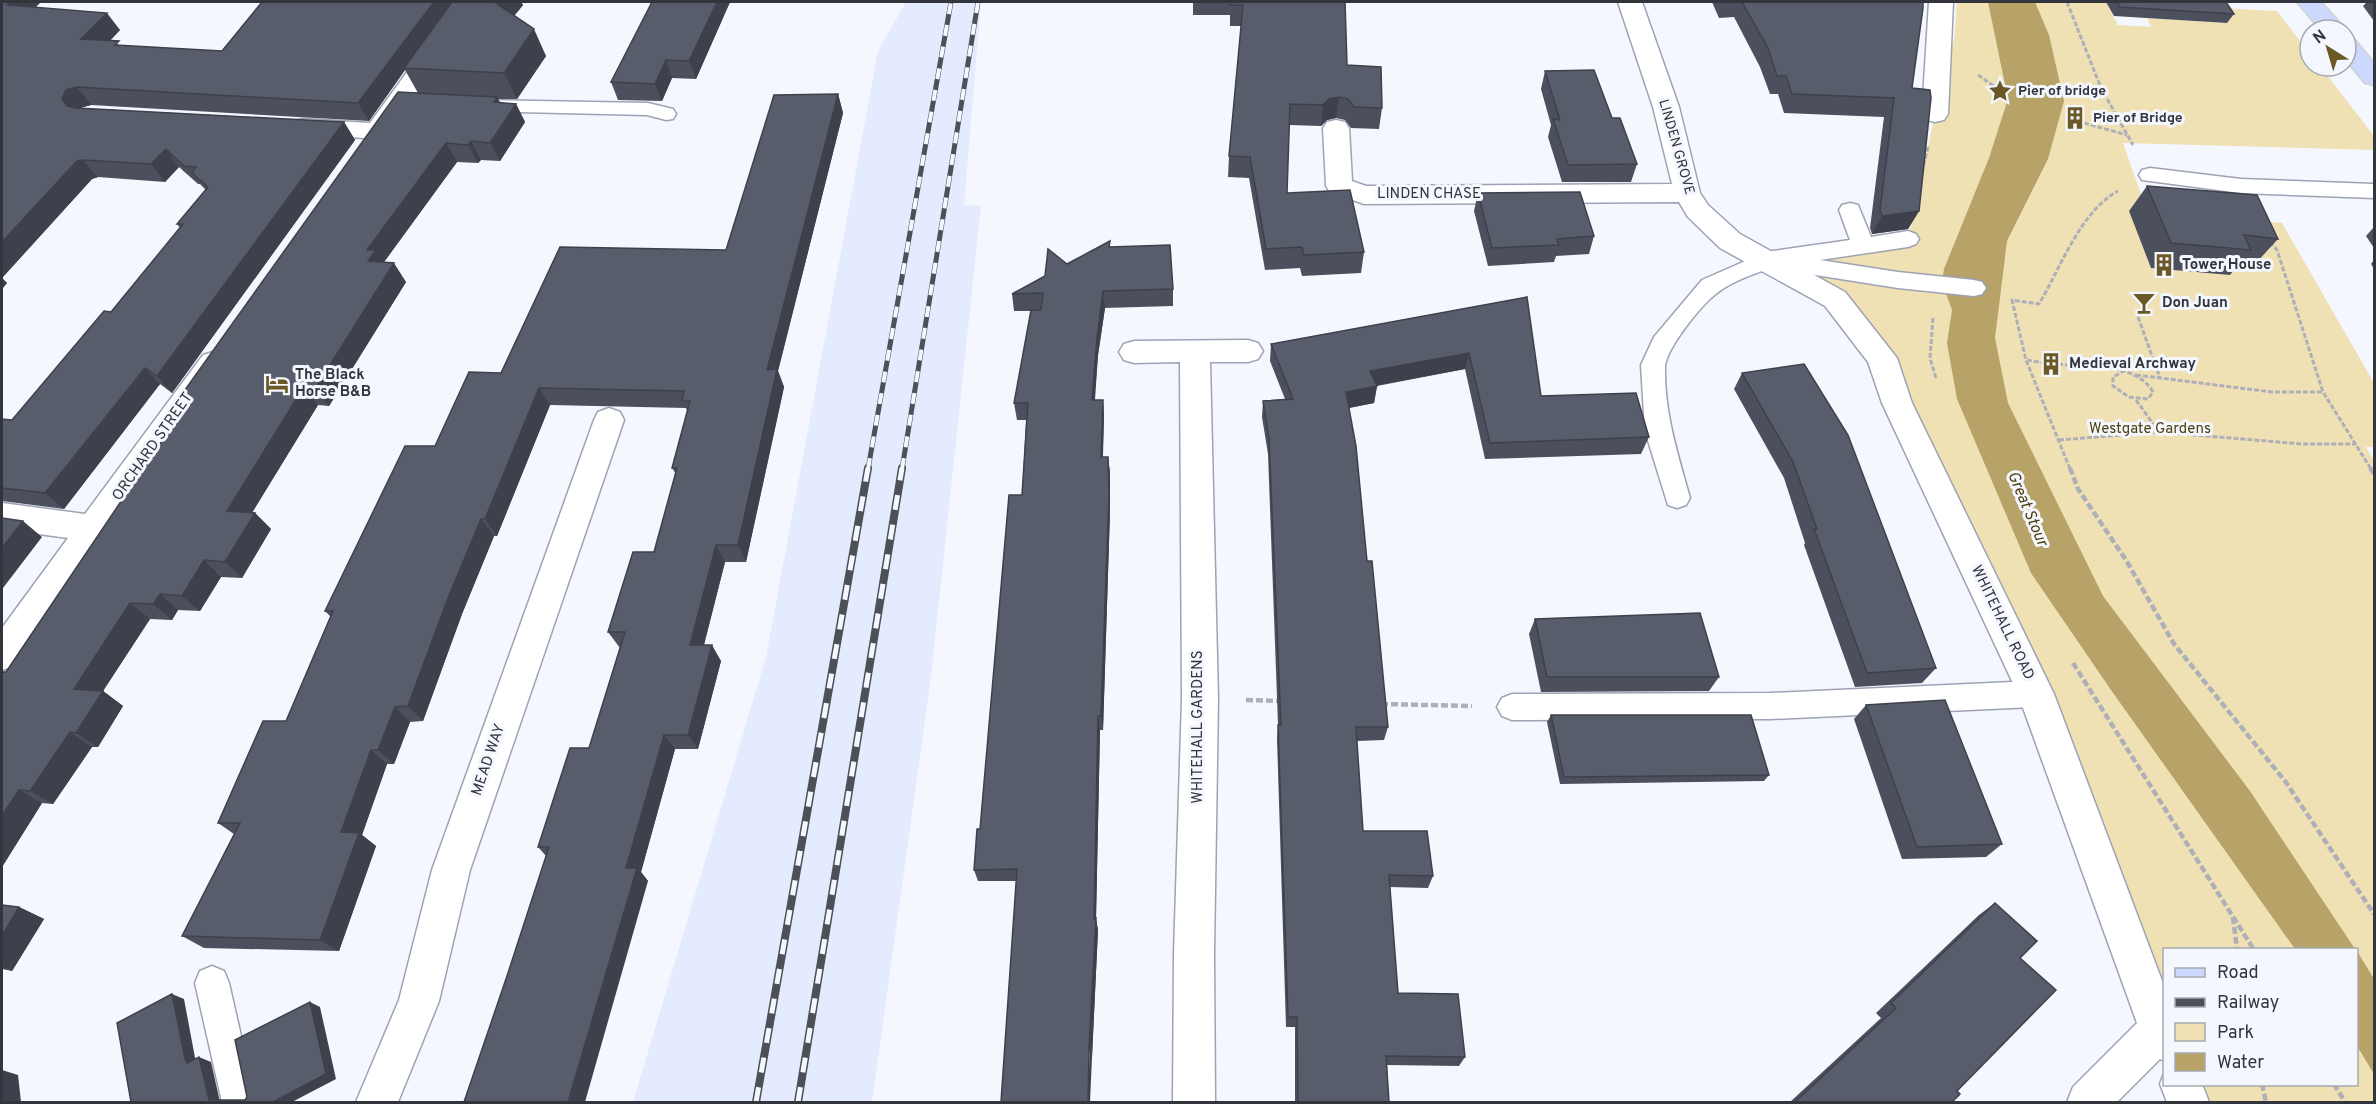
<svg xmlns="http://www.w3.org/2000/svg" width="2376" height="1104" viewBox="0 0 2376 1104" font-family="Overpass,sans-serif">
<rect width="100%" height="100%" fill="#f5f7ff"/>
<polygon fill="#e4ebff" points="906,2 981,2 964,205 981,206 931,677 872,1102 633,1102 766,657 878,51"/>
<polygon fill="#f0e1b5" points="1957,2 2106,2 2118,25 2151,27 2147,18 2226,23 2218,8 2277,11 2310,54 2310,66 2320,66 2374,136 2374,150 2123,143 2147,211 2282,223 2374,383 2374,447 2366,447 2374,461 2374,1102 2194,1102 2189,1085 2356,1084 2356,950 2164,950 2164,1007 2158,985 1897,403 1835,299 1766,260 1908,239 1935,114 1954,40"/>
<g fill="#b7a267">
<polygon points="1988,2 2035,2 2049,35 2064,101 2048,159 2007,241 1995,338 2008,403 2103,596 2250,791 2355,949 2295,949 2111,690 2031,573 1957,399 1947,343 1952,310 1942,283 1944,269 1989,158 2008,99"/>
<polygon points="2357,951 2374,979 2374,1074 2357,1046"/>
</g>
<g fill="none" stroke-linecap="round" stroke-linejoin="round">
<g stroke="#9da3b4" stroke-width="3">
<g id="service">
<polygon points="481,100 648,103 673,109 676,114 673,119 666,120 647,115 474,111 471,106 474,101"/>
<polygon points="2150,168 2241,179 2374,184 2374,198 2241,193 2142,180 2139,175 2142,170"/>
<path d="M1850,203L1858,205L1871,237L1908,231L1916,234L1919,239L1916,244L1908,247L1820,260L1898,272L1974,280L1982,282L1986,288L1982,294L1974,296L1898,288L1796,272L1788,270L1785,265C1766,268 1732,281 1717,293C1702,304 1666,348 1665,367C1664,412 1678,455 1690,498L1686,505L1677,508L1668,505L1645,431L1641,365L1654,337L1702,280L1766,252L1850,240L1839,210L1842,205Z"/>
<polygon points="2036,681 2046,685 2051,694 2046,703 2036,707 1770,719 1512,720 1502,716 1497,707 1502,698 1512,694 1770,693"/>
<polygon points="212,966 224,971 229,983 256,1102 222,1102 195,983 200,971"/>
</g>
</g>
<g stroke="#9da3b4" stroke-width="3">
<g id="minor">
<polygon points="458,2 481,2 386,137 377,139 294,133 290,127 294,121 303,119 370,123"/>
<polygon points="1618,2 1642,2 1679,107 1700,193 1708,205 1740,234 1845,292 1897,358 1912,403 2054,694 2164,986 2164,1061 2160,1059 2117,1102 2067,1102 2073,1087 2137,1023 2018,694 1882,403 1868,362 1825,306 1720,248 1688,217 1679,202 1364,204 1330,192 1326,186 1323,128 1327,122 1336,120 1345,122 1349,128 1352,181 1366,186 1672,184 1653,107"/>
<polygon points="1929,2 1953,2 1948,114 1944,120 1935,122 1926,120 1922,114"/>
<polygon points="1248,340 1258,343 1263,351 1258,359 1248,362 1210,362 1218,699 1214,953 1215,1102 1173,1102 1174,953 1182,699 1180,362 1134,363 1124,360 1119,352 1124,344 1134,341"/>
<polygon points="213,352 223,355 228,363 223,371 14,666 2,670 2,628 68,538 2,529 2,503 85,514 203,355"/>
<polygon points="609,408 620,412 624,420 470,870 439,1001 398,1102 356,1102 399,1000 432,870 594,420 598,412"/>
<polygon points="2164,1073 2164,1084 2202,1084 2209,1102 2167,1102 2160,1084"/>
</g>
</g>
<g stroke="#d2d3d4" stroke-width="3">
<g id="primary">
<polygon points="2297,2 2321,2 2346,30 2321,30"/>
<polygon points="2346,37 2354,39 2374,63 2374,85 2365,83 2346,60"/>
</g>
</g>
<g stroke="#aeb0b8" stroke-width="3" stroke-dasharray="5 2" stroke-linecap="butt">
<polyline points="2067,2 2101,88 2133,145"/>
<polyline points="1978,75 1998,89"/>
<polyline points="2084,123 2127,135"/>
<polyline points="1922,172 1928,147"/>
<polyline points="2270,242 2277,250 2323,392 2371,469"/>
<polyline points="2138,317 2160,378"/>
<polyline points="1933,318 1930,358 1936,378"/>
<polyline points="2027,360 2044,363"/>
<path d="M2058,364C2088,368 2136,362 2153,392L2148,399L2129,397L2113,386V377L2122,372"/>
<polyline points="2136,375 2272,392 2323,392"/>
<polyline points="2136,400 2159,432"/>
<polyline points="2059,440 2159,432 2302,444 2356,444"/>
<path d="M2070,469L2026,360L2012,300L2039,304C2061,267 2080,212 2118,191"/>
</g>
<g stroke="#aeb0b8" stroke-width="4.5" stroke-dasharray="7 3" stroke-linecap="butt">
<polyline points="2070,468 2078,489 2126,560 2174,644 2285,781 2374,914"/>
<polyline points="2370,468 2374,474"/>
<polyline points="2073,663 2254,950"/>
<polyline points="1246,700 1281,701"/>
<polyline points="1381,704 1472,706"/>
<polyline points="2233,917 2237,950"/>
<polyline points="2262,1084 2266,1102"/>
<polyline points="2334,1084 2345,1102"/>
</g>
<use href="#service" fill="#fff" fill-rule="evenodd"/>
<use href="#minor" fill="#fff" fill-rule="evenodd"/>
<use href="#primary" fill="#cdd8fe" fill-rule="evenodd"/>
<g stroke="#4e5057" stroke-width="5">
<g id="rail-far1">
<polyline points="868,469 951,2"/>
<polyline points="902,469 978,2"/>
</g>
</g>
<g stroke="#4e5057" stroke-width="8">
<g id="rail">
<polyline points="756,1102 868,468"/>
<polyline points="798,1102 902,468"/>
</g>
</g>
<use href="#rail-far1" stroke="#f5f7ff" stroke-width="4" stroke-dasharray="11" stroke-linecap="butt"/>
<use href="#rail" stroke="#f5f7ff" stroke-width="5" stroke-dasharray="15" stroke-linecap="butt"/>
</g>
<g fill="#4c505d">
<polygon points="2,2 36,7 120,30 110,41 122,46 222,51 262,2 521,2 523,5 514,16 546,56 517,99 498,99 500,103 516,104 525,122 500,161 481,160 478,163 457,162 384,262 406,282 329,406 318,405 252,513 255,513 271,529 242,578 221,577 200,611 178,610 172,620 150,619 103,691 123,706 98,747 92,747 53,804 42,803 2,867 2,672 6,672 189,401 182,394 418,93 405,70 369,121 91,105 80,108 344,122 355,140 172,393 160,384 64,509 2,501 2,419 12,420 111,312 180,228 177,224 206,190 200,184 198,184 179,167 165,182 98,177 92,179 2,278 7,283 2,289"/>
<polygon points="652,2 730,2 696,79 672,78 662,101 618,100 611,82"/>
<polygon points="1193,2 1345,2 1347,65 1382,108 1379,129 1351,128 1345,120 1336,118 1327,120 1321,126 1289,125 1287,193 1364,252 1361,273 1302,276 1300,268 1265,270 1249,178 1228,177 1229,156 1241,26 1230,26 1230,15 1193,15"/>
<polygon points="1712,2 1923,2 1912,88 1919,211 1908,229 1872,234 1870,228 1884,117 1784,113 1778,94 1770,94 1760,67 1734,17 1719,18"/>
<polygon points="2106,2 2226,2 2234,14 2227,23 2114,16"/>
<polygon points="2367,2 2374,2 2374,21 2363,6"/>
<polygon points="1545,71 1612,118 1637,164 1631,182 1562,182 1548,137 1551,125 1541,89"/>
<polygon points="838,94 843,113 778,371 784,387 746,562 725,562 704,645 721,661 698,749 675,749 641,872 648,881 507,976 546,856 538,847 589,748 620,648 608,632 654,552 676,474 672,468 687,411 686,408 550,405 497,536 494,536 462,614 423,721 410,722 394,764 387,764 362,835 376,846 339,951 204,948 182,936 234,834 218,823 286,721 331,617 325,611 435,446 501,373 726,250"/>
<polygon points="2147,186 2278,239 2256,263 2241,262 2230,275 2151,268 2129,211"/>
<polygon points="1478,193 1594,236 1589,254 1556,256 1554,262 1488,266 1474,211"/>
<polygon points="2374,227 2374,248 2366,236"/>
<polygon points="1110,247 1173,289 1173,306 1105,308 1098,355 1095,400 1103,400 1104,416 1103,457 1108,457 1110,473 1110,511 1103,730 1100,730 1096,919 1098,930 1092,1057 1016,881 978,881 974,870 980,829 1022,495 1026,420 1017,420 1014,403 1031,311 1014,311 1012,294 1067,264"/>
<polygon points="2374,260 2374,269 2371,264"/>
<polygon points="1527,297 1541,396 1649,437 1641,454 1485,459 1465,369 1377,386 1374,403 1349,408 1367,561 1388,727 1384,740 1357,741 1363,831 1433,876 1428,888 1390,887 1398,993 1465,1057 1459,1066 1387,1065 1389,1102 1295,1102 1295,1027 1286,1027 1277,739 1278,725 1268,454 1262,417 1263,401 1285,399 1270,361 1271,344"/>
<polygon points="1742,373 1936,668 1922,683 1855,687 1804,545 1805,543 1784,478 1734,389"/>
<polygon points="1535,619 1719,677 1709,691 1541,692 1529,634"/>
<polygon points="1866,705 2002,844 1986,857 1902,859 1854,719"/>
<polygon points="1551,715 1769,775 1764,781 1560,784 1547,722"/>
<polygon points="1995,903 2020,958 1952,1102 1790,1102 1881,1018 1876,1013 1979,915"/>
<polygon points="2,905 19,907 44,919 12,971 2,969"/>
</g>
<g fill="#3e414c">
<polygon points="10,2 41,2 21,22 7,5"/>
<polygon points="434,2 456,2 404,68 405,70 369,121 358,103"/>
<polygon points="493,2 521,2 523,5 505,27"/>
<polygon points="717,2 730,2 696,79 689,61"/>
<polygon points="107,13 120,30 94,56 81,39"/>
<polygon points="534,29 546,56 517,99 504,73"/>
<polygon points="666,60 672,78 662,101 655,84"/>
<polygon points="77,87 91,105 80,108 76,116 62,99 66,90"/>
<polygon points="838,94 843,113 778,371 784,387 746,562 738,545 767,370"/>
<polygon points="497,97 507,115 494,102"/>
<polygon points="1339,97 1336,118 1327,120 1321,126 1323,105 1329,99"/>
<polygon points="516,104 525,122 500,161 490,143"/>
<polygon points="344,122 355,140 172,393 157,376"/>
<polygon points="471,141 481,160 478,163 468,145"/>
<polygon points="446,143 457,162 384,262 368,261 367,250"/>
<polygon points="166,149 179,167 165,182 151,164"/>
<polygon points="83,160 98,177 92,179 2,278 7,283 2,289 2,242 77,161"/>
<polygon points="1919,211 1908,229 1872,234 1882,216"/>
<polygon points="394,263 406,282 329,406 315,389"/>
<polygon points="1103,291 1105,308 1098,355 1093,417 1092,400 1097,338"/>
<polygon points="1469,353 1465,369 1367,387 1370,371"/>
<polygon points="145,368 160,384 64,509 45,493"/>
<polygon points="1377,386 1374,403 1343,409 1346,392"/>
<polygon points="303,388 318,405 243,527 227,511"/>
<polygon points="539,388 550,405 497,536 485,519"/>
<polygon points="1103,400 1104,416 1102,474 1101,457"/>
<polygon points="1108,457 1110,473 1110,511 1103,730 1101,716"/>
<polygon points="255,513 271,529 242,578 225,562"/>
<polygon points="481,519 494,536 462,614 423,721 408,706 448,598"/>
<polygon points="23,521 42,537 3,588 2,587 2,548"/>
<polygon points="716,545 725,562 700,660 690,645"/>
<polygon points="204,560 221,577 200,611 182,596"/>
<polygon points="160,594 178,610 172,620 153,604"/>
<polygon points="130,603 150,619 103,691 123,706 98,747 76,733 74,689"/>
<polygon points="712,645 721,661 698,749 688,735"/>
<polygon points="395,707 410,722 394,764 378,750"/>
<polygon points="1098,716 1100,730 1096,919 1098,930 1092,1057 1090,1102 1088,1102 1094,919"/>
<polygon points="70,732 92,747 53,804 30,791"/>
<polygon points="664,735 675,749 641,872 648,881 585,1102 568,1102 626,868"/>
<polygon points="371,750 387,764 362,835 376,846 339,951 320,940 341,832"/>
<polygon points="19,790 42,803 2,867 2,816"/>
<polygon points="19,907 44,919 12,971 2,966 2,936"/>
<polygon points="172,994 184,999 196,1063 187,1063 185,1059"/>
<polygon points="310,1002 320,1007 336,1079 292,1102 273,1102"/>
<polygon points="199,1057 211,1062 220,1102 209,1100"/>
<polygon points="2,1070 18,1075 21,1102 2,1102"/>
</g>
<g fill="#585d6c" stroke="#3e414c" stroke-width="1.5">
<polygon points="2,2 10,2 7,5 107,13 81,39 119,41 115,45 222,51 262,2 434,2 358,103 77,87 66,90 62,99 67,106 76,108 344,122 157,376 145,368 45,493 2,488 2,419 12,420 104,311 111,312 183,224 177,224 208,187 192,173 196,167 184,166 166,149 151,164 83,160 77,161 2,242"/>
<polygon points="452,2 494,2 534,29 504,73 404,68"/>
<polygon points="652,2 717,2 689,61 666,60 655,84 611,82"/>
<polygon points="1230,2 1345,2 1347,65 1381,67 1382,108 1354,107 1348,99 1339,97 1329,99 1323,105 1290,104 1287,193 1350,190 1364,252 1304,255 1302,247 1266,249 1250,157 1229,156 1243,5 1230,5"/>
<polygon points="1742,2 1923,2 1923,8 1912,88 1930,90 1931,98 1919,211 1882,216 1880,210 1894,98 1792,94 1786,76 1777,76 1768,48"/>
<polygon points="2117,2 2226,2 2234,14 2120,7"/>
<polygon points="1594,70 1612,118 1620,118 1637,164 1568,165 1553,119 1560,120 1545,71"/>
<polygon points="398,92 497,97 494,102 516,104 490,143 471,141 468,145 446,143 367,250 376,250 368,261 394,263 315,389 303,388 227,511 255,513 225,562 204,560 182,596 160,594 153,604 130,603 74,689 103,691 76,733 70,732 30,791 19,790 2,816 2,672 6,672 190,399 182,394"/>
<polygon points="838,94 767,370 777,369 738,545 716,545 690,645 712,645 688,735 664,735 626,868 637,868 568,1102 464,1102 507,976 549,847 538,847 570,748 589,748 625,632 608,632 633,552 654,552 677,468 672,468 690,401 682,401 684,391 539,388 485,519 481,519 448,598 408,706 395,707 378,750 371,750 341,832 359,833 320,940 182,936 240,823 218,823 263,721 286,721 333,611 325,611 405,446 435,446 469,372 501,373 560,247 726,250 774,95"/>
<polygon points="2147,186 2257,195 2278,239 2244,235 2251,250 2171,243"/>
<polygon points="1580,192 1594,236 1557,239 1559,245 1492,248 1478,193"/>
<polygon points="1110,241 1109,247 1170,245 1173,289 1103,291 1097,338 1092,400 1103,400 1101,457 1108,457 1109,495 1101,716 1098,716 1094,919 1096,918 1089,1048 1088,1102 1001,1102 1017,869 974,870 977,829 980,829 1009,495 1022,495 1028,403 1014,403 1031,310 1041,310 1043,293 1012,294 1045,276 1048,249 1067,264"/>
<polygon points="1527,297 1541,396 1636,393 1649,437 1490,443 1469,353 1370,371 1377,386 1346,392 1356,446 1367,561 1372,561 1388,727 1356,727 1363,831 1427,831 1433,876 1389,875 1398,993 1458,994 1465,1057 1386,1056 1389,1102 1298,1102 1297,1017 1288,1017 1278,725 1281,725 1269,438 1263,401 1293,399 1271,344"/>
<polygon points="1804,364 1848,435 1936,668 1867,673 1814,529 1817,529 1793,462 1742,373"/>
<polygon points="2,518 23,521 2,548"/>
<polygon points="1700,613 1719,677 1547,677 1535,619"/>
<polygon points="1945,700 2002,844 1917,847 1866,705"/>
<polygon points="1551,715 1751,715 1769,775 1564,777"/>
<polygon points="1995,903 2037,941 2020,958 2056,990 1957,1091 1960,1094 1952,1102 1795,1102 1896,1008 1891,1003"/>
<polygon points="2,905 19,907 2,936"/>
<polygon points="172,994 185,1059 187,1063 199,1057 209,1100 245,1100 247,1097 235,1040 310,1002 326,1074 273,1102 131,1102 117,1023"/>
</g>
<defs>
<g id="sight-bare" transform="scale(1.8)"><path d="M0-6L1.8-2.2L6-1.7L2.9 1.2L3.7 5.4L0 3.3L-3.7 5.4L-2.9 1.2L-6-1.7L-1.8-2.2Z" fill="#6a5927" stroke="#f5f7ff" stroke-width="2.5" paint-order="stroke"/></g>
<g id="building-bare" transform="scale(1.8)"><path d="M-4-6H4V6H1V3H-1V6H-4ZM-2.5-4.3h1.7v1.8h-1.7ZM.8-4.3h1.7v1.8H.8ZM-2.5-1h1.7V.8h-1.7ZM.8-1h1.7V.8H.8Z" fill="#6a5927" stroke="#f5f7ff" stroke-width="2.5" paint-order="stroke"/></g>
<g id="bar-bare" transform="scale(1.8)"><path d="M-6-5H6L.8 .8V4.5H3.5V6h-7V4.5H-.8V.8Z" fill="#6a5927" stroke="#f5f7ff" stroke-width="2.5" paint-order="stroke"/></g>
<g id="hotel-bare" transform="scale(1.8)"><path d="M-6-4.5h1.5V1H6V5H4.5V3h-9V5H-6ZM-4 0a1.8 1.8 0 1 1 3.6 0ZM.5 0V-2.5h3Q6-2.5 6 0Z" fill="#6a5927" stroke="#f5f7ff" stroke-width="2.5" paint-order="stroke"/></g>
</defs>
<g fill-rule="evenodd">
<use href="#sight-bare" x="2000" y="91"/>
<use href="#building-bare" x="2075" y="118"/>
<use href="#building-bare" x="2164" y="265"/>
<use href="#bar-bare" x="2144" y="303"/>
<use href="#building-bare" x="2051" y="364"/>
<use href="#hotel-bare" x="277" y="384"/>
</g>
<g text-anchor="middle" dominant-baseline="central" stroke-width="6" stroke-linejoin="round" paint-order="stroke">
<g font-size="14" font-weight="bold" fill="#33353c" stroke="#f5f7ff" text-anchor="start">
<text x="2018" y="91">Pier of bridge</text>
<text x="2093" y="118">Pier of Bridge</text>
</g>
<g font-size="14" fill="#33353c" stroke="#f5f7ff">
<text transform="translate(1676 147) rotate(74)">LINDEN GROVE</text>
</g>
<g font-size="15" fill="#33353c" stroke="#f5f7ff">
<text x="1429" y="194">LINDEN CHASE</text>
<text transform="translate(153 447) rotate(-55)">ORCHARD STREET</text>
<text transform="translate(2002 623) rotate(64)">WHITEHALL ROAD</text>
<text transform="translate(1198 727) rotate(-90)">WHITEHALL GARDENS</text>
<text transform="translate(489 760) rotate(-71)">MEAD WAY</text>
</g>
<g font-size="15" font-weight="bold" fill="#33353c" stroke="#f5f7ff" text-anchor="start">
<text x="2182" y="265">Tower House</text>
<text x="2162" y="303">Don Juan</text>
<text x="2069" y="364">Medieval Archway</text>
<text x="295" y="375">The Black<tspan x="295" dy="17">Horse B&amp;B</tspan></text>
</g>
<g font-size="15" fill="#4e3f0f" stroke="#f5f7ff">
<text x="2150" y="429">Westgate Gardens</text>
</g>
<g font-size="16" font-style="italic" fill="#4d3d0d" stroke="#f5f7ff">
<text transform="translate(2027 509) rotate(67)">Great Stour</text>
</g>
</g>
<rect width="2376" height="1104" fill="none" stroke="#33353c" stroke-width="6"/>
<rect x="2163" y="948" width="195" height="138" fill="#f5f7ff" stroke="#a7a9b1" stroke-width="1.5"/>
<rect x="2175" y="968" width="30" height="9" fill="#cdd8fe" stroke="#a7a9b1" stroke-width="1.5"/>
<text x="2217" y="978" font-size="18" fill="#33353c">Road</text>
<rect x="2175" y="998" width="30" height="9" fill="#4e5057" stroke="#a7a9b1" stroke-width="1.5"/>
<text x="2217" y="1008" font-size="18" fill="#33353c">Railway</text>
<rect x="2175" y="1023" width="30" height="18" fill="#f0e1b5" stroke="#a7a9b1" stroke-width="1.5"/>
<text x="2217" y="1038" font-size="18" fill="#33353c">Park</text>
<rect x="2175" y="1053" width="30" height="18" fill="#b7a267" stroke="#a7a9b1" stroke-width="1.5"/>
<text x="2217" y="1068" font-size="18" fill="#33353c">Water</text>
<g transform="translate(2328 48) rotate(323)"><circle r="28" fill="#f5f7ff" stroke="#a7a9b1" stroke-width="1.5"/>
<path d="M0-4.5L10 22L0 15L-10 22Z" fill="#6a5927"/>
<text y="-9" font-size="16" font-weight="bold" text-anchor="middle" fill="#33353c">N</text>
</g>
</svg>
